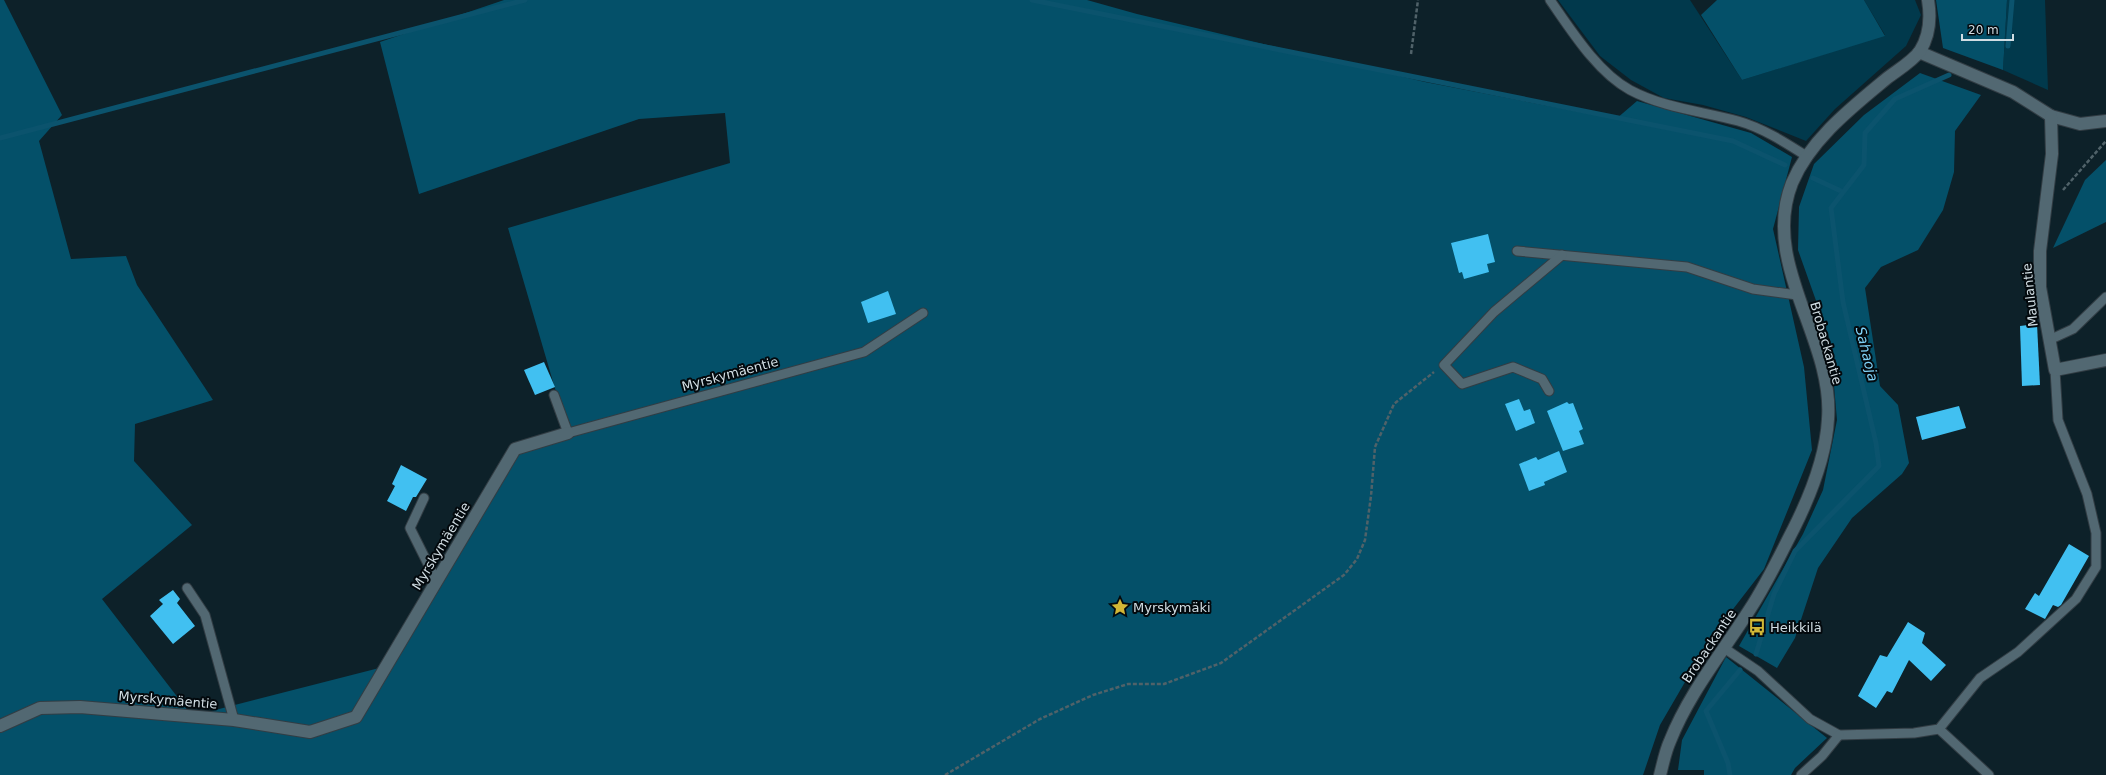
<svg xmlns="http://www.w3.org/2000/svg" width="2106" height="775" viewBox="0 0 2106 775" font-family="'DejaVu Sans',sans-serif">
<rect width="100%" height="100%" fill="#0d2129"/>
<g fill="#01394c">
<polygon points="1558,0 1690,0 1742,80 1885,35 1864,0 1915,0 1921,15 1906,46 1835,109 1806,141 1746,117 1703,105 1664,98 1631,80 1600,56"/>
<polygon points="2007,0 2045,0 2048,90 2003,70"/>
</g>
<g fill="#045069">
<polygon points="0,0 4,0 62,115 39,141 71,259 126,256 137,285 213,400 135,424 134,461 192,525 102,599 192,716 387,666 515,449 568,433 508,228 730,163 725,113 639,119 419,194 380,42 504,0 1087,0 1137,14 1425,82 1616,119 1637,101 1751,133 1792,157 1773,229 1804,367 1812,450 1764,569 1710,639 1660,725 1643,775 0,775"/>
<polygon points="1717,0 1864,0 1885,36 1742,80 1701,15"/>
<polygon points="1936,0 2007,0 2003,70 1943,48"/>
<polygon points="1920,73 1981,95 1955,131 1954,172 1943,210 1918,250 1881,267 1865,288 1880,386 1898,405 1909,463 1902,474 1852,518 1818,568 1795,638 1777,668 1739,646 1803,534 1823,490 1837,420 1830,340 1798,250 1799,207 1814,164 1864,115"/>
<polygon points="2106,160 2106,222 2053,248 2085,180"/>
<polygon points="1726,657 1827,738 1795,768 1791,775 1704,775 1704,770 1678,770 1682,740"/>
</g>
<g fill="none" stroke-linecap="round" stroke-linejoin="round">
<g stroke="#0b536d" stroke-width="5">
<polyline points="1032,0 1733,141 1785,165"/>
<polyline points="2008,46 2012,0"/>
<polyline points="0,138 525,0"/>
<polyline points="1813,178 1843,192"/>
<polyline points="1756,654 1774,594 1795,551 1879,466 1876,443 1843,302 1831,208 1864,165 1865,133 1895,99 1949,75"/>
<polyline points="1730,775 1728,763 1706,711 1740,670"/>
</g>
</g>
<g fill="#41c0f1">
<polygon points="1488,234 1495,262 1487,264 1489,272 1464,279 1462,272 1459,273 1451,243"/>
<polygon points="888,291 896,314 868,323 861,302"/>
<polygon points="2037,324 2040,385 2022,386 2020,326"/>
<polygon points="544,362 555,387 535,395 524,370"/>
<polygon points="1519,399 1524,411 1530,409 1535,423 1516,431 1505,404"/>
<polygon points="1567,402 1569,404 1573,403 1583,429 1579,431 1584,444 1563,451 1547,411"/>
<polygon points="1959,406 1966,428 1922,440 1916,417"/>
<polygon points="1559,451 1567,472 1544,482 1545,485 1529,491 1519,464 1536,457 1538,460"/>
<polygon points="401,465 427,479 416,497 413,497 406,511 387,501 395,486 392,484"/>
<polygon points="2069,544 2089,556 2061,605 2058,607 2053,605 2045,619 2025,609 2035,593 2039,596"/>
<polygon points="173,590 180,599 177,603 195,626 173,644 150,616 163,604 159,600"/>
<polygon points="1908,622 1925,633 1922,643 1946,665 1931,681 1909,660 1892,693 1887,691 1876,708 1858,696 1880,655 1887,657"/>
</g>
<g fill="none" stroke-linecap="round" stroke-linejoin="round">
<g stroke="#323d44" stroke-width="11">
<g id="lane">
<path d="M1550,0C1571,30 1597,72 1630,90C1664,108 1701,111 1738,121C1763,128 1786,143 1808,157"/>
<polyline points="1517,251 1687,267 1753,289 1797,295"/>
<polyline points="2049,340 2073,329 2106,297"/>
<polyline points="1549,391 1542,379 1513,367 1462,384 1444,365 1494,312 1562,255"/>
<polyline points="554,395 568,433 864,352 923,313"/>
<polyline points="424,498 410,528 437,582"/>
<polyline points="187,588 205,615 234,720"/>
<polyline points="1724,648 1758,671 1810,719 1839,735 1914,733 1939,729 1980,678 2018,652 2076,599 2096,567 2096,533 2087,494 2058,420 2055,370"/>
<polyline points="1939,729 1989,775"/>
<polyline points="1801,775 1822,756 1839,735"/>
</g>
</g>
<g stroke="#323d44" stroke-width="14">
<g id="street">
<polyline points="1919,52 2013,92 2051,116 2080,124 2106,121"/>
<polyline points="2051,116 2052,154 2040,251 2040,287 2055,370 2106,360"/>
<polyline points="0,726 40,708 80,707 234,720 310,732 356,717 515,449 568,433"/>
</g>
</g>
<g stroke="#323d44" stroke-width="14">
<path id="secondary" d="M1660,775C1663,764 1665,752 1670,741C1689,693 1722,653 1750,609C1767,583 1780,555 1794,528C1811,494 1826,457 1828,419C1834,339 1760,264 1792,183C1810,140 1851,108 1886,79C1896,71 1912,62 1920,51C1930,35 1931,18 1928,0"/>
</g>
<g stroke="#506269" stroke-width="2.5" stroke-dasharray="4 2" stroke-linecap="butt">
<polyline points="1411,54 1418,0"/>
<polyline points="2063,190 2106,141"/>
<polyline points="945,775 1040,719 1093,695 1128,684 1164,684 1221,663 1344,575 1357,559 1365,540 1371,496 1375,447 1394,404 1434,372"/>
</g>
<use href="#lane" stroke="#526872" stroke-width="9"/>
<use href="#street" stroke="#526872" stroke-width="12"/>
<use href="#secondary" stroke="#526872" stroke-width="12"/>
</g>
<defs>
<g id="sight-bare" transform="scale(1.38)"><path d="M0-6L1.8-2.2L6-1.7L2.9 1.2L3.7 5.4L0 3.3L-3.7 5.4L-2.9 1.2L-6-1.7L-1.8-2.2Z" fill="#d2b736" stroke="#03090d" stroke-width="2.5" paint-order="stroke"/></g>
<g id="bus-bare" transform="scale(1.38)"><path d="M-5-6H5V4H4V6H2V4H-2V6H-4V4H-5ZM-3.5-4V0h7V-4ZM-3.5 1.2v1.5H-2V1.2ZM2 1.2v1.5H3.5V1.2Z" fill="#d2b736" stroke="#03090d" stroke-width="2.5" paint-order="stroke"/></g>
</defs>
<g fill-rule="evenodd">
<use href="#sight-bare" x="1120" y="607"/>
<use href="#bus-bare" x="1757" y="627"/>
</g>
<g text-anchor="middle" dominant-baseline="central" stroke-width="4" stroke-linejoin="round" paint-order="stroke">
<g font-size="13" fill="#d1dde3" stroke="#03090d">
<text transform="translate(2030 295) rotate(-96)">Maulantie</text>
<text transform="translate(1826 343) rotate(74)">Brobackantie</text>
<text transform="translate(730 374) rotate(-15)">Myrskymäentie</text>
<text transform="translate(441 546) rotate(-59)">Myrskymäentie</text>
<text transform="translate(1709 646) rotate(-56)">Brobackantie</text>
<text transform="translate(168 700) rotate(5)">Myrskymäentie</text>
</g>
<g font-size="13" fill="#d1dde3" stroke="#03090d" text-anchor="start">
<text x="1133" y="607">Myrskymäki</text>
<text x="1770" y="627">Heikkilä</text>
</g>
<g font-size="14" font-style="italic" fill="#7fd1f6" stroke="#03090d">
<text transform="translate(1867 354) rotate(76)">Sahaoja</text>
</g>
</g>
<path d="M1962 34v6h51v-6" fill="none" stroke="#d1dde3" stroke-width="2"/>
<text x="1968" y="34" font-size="12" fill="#d1dde3" stroke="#03090d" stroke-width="3" paint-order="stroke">20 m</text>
</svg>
